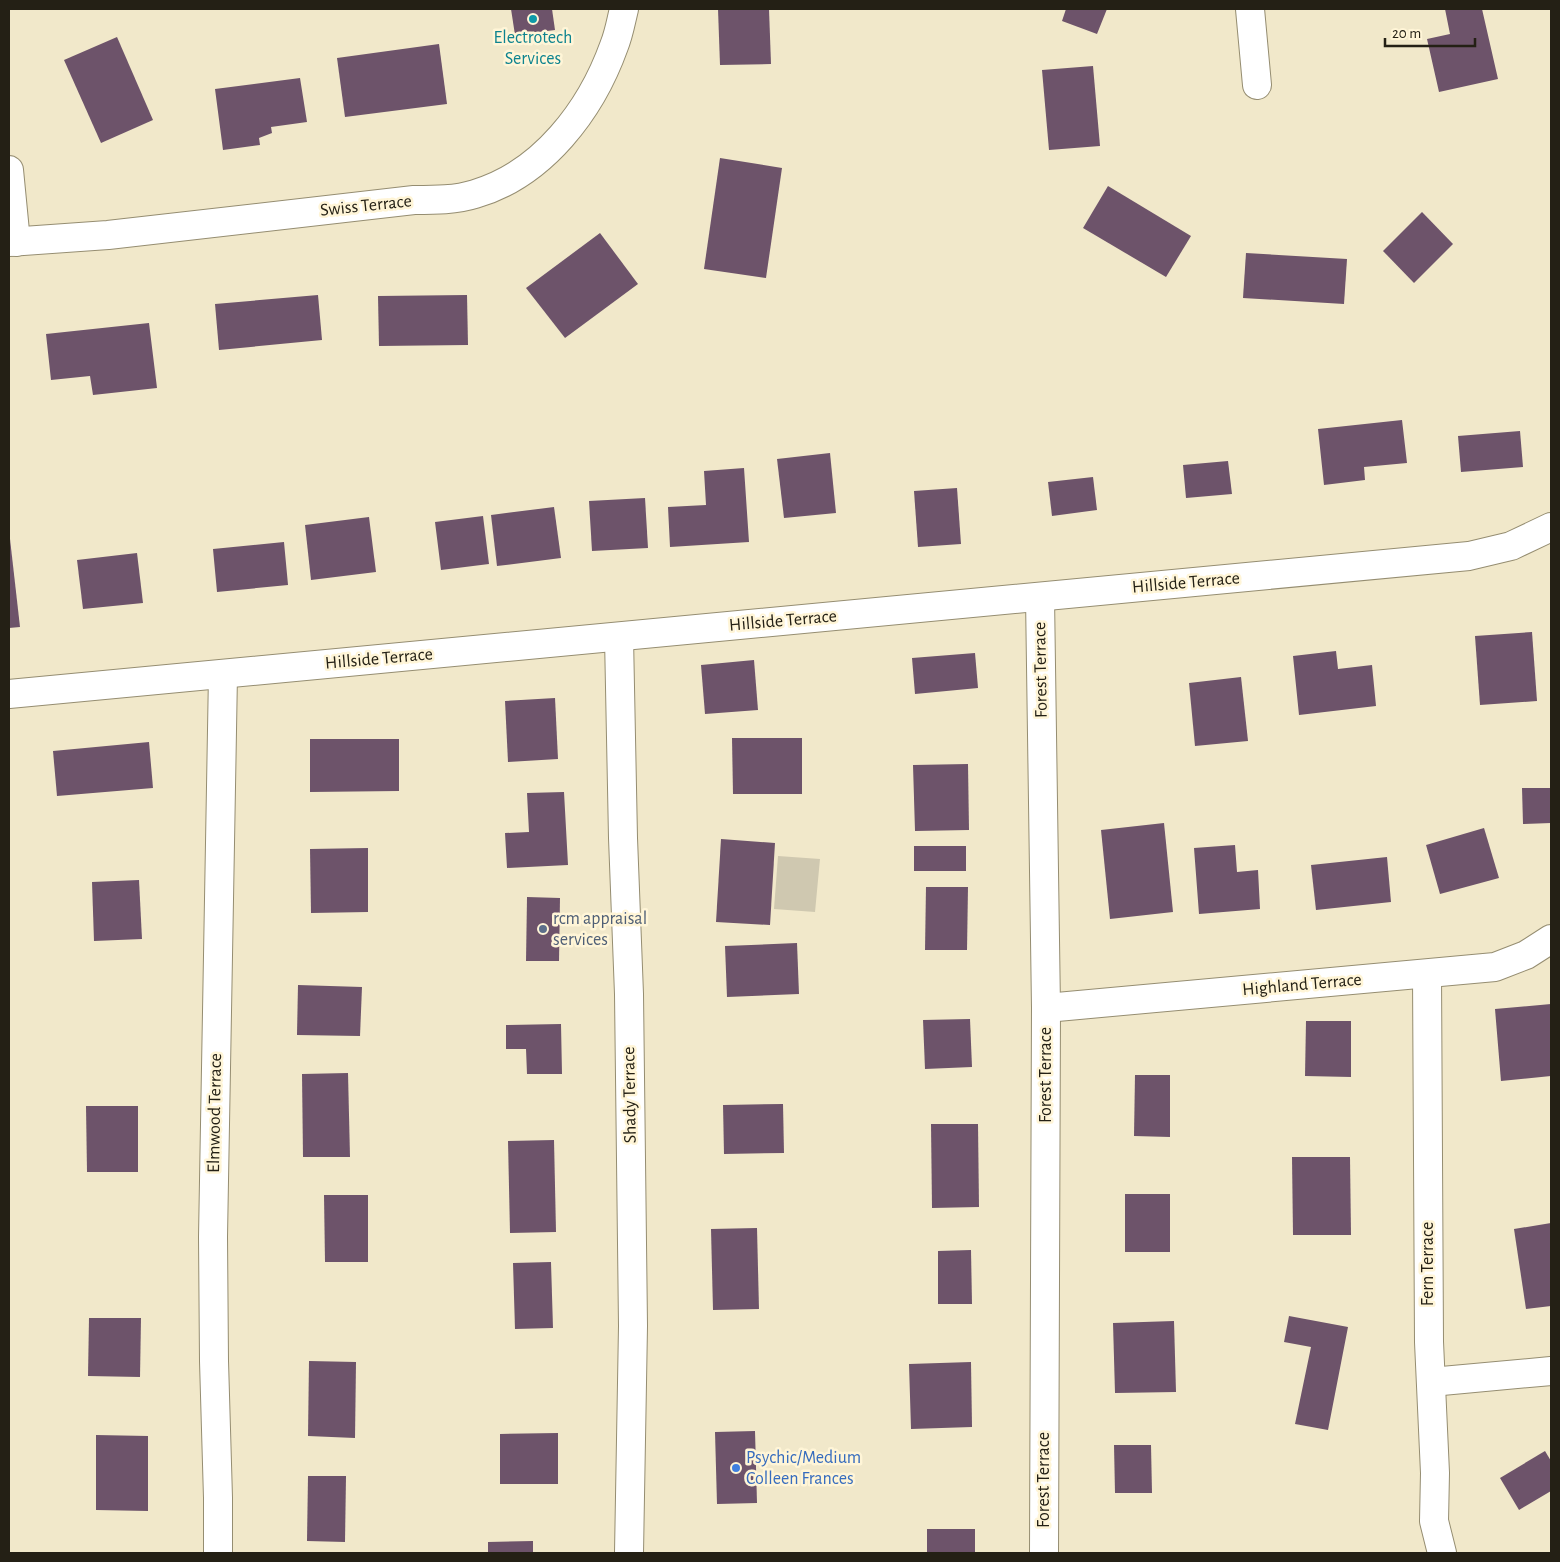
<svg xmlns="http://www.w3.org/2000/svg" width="1560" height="1562" viewBox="0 0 1560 1562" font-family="'Alegreya Sans',sans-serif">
<rect width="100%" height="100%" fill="#f1e8ca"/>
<polygon fill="#cfc8b0" points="778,856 820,859 815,912 774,909"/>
<g fill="#6d536a">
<polygon points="511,9 552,9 555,30 515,35"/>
<polygon points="718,9 769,9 771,64 720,65"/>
<polygon points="1066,9 1107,9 1097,34 1062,21"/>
<polygon points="1445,9 1482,9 1498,79 1439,92 1427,39 1450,34"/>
<polygon points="117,37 153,120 101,143 64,60"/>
<polygon points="439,44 447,104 345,117 337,58"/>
<polygon points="1093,66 1100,146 1049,150 1042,70"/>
<polygon points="300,78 307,122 271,127 272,133 259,138 260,145 223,150 215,89"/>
<polygon points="720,158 782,168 766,278 704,269"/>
<polygon points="1108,186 1191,236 1166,277 1083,228"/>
<polygon points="1422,212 1453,244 1414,283 1383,251"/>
<polygon points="600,233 638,284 565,338 526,288"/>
<polygon points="1246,253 1347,259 1344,304 1243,298"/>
<polygon points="318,295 322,340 219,350 215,304"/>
<polygon points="467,295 468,345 379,346 378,296"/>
<polygon points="149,323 157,388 93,395 90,376 51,380 46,334"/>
<polygon points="1402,420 1407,463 1364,467 1365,480 1324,485 1318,429"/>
<polygon points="1520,431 1523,467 1461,472 1458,436"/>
<polygon points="830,453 836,513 784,518 777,459"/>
<polygon points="1228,461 1232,494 1186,498 1183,465"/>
<polygon points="744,468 749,542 670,547 668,507 706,505 704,471"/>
<polygon points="1093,477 1097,510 1052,516 1048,482"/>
<polygon points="957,488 961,544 918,547 914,491"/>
<polygon points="645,498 648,548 592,551 589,501"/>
<polygon points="554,507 561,558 497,566 491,515"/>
<polygon points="483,516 489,564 441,570 435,522"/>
<polygon points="369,517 376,572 311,580 305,525"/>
<polygon points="9,539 10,539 20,627 9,628"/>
<polygon points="284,542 288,585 217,592 213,549"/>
<polygon points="137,553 143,603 83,609 77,560"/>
<polygon points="1532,632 1537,701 1480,705 1475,636"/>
<polygon points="1336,651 1338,669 1372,665 1376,706 1299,715 1293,656"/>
<polygon points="975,653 978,688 915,694 912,658"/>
<polygon points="754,660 758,710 705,714 701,665"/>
<polygon points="1241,677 1248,741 1195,746 1189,683"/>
<polygon points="555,698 558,759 508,762 505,701"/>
<polygon points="732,738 802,738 802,794 733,794"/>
<polygon points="310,739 399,739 399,791 310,792"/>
<polygon points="149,742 153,788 57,796 53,751"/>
<polygon points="968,764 969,830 915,831 913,765"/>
<polygon points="1522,788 1551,788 1551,823 1523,824"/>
<polygon points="564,792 568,865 507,868 505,833 529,832 527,793"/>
<polygon points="1164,823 1173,912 1110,919 1101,830"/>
<polygon points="1484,828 1499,878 1440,894 1426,845"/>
<polygon points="721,839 775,843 770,925 716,922"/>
<polygon points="1235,845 1237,872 1258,870 1260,909 1199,914 1194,848"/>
<rect x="914" y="846" width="52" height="25"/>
<polygon points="368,848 368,912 311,913 310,849"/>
<polygon points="1387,857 1391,902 1316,910 1311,865"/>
<polygon points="139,880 142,939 94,941 92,882"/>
<polygon points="926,887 968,887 967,950 925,950"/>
<polygon points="527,897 560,898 559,961 526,961"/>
<polygon points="797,943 799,994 727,997 725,946"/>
<polygon points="298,985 362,987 360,1036 297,1035"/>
<polygon points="1551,1004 1551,1076 1501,1081 1495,1009"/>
<polygon points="970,1019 972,1067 925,1069 923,1020"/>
<polygon points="1306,1021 1351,1021 1351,1077 1305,1076"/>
<polygon points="561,1024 562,1074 527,1074 526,1049 506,1049 506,1025"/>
<polygon points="348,1073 350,1157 303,1157 302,1074"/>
<polygon points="1135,1075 1170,1075 1170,1137 1134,1136"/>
<polygon points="783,1104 784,1153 724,1154 723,1105"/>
<polygon points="86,1106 138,1106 138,1172 87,1172"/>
<polygon points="931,1124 978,1124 979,1207 932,1208"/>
<polygon points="554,1140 556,1232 510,1233 508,1141"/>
<polygon points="1292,1157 1350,1157 1351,1235 1293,1235"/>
<rect x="1125" y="1194" width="45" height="58"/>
<polygon points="324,1195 368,1195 368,1262 325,1262"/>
<polygon points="1551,1223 1551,1306 1526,1309 1514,1229"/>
<polygon points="757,1228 759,1309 713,1310 711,1229"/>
<polygon points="971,1250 972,1304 938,1304 938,1251"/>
<polygon points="551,1262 553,1328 515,1329 513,1263"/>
<polygon points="1289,1316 1348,1327 1328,1430 1295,1424 1311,1347 1284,1342"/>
<polygon points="89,1318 141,1318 140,1377 88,1376"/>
<polygon points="1174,1321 1176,1392 1115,1393 1113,1323"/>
<polygon points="309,1361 356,1362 355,1438 308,1436"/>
<polygon points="971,1362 972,1427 911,1429 909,1364"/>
<polygon points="755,1431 757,1503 717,1504 715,1432"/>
<polygon points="558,1433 558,1484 500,1484 500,1434"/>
<polygon points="96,1435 148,1436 148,1511 96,1510"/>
<polygon points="1114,1445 1151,1445 1152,1493 1115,1493"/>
<polygon points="1545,1451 1551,1461 1551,1491 1519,1510 1500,1478"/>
<polygon points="308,1476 346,1476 345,1542 307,1541"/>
<rect x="927" y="1529" width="48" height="24"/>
<polygon points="533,1541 533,1553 488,1553 488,1542"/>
</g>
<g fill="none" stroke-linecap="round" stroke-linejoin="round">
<g stroke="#958d71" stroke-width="30">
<g id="minor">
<polyline points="1250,9 1257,85"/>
<polyline points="9,170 16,242"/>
<path d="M9,242L108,235L414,200C435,200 456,200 475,194C543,174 591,110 614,46C619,34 621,21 624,9"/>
<polyline points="1040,597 1046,1008 1044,1553"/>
<polyline points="619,637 623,838 629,994 633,1326 629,1553"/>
<polyline points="9,694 1469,556 1511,546 1551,527"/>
<polyline points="1427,974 1429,1342 1435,1473 1434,1521 1442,1553"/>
<polyline points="1046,1008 1495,967 1526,955 1551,939"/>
<polyline points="1431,1382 1551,1371"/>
<polyline points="218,1553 218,1498 214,1361 213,1237 223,674"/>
</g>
</g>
<use href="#minor" stroke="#fff" stroke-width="28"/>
</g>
<circle fill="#0f9aa8" stroke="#fff5d7" stroke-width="2" cx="533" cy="19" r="5"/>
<circle fill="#5c6f8a" stroke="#fff5d7" stroke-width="2" cx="543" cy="929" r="5"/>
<circle fill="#3f7fe0" stroke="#fff5d7" stroke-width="2" cx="736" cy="1468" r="5"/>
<g text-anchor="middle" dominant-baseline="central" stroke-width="5" stroke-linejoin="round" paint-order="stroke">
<g font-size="18" fill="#0d838f" stroke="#fff5d7">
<text x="533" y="38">Electrotech<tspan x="533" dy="21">Services</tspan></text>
</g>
<g font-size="18" fill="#242015" stroke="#fff5d7">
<text transform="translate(366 206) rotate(-6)">Swiss Terrace</text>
<text transform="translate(1186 583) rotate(-5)">Hillside Terrace</text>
<text transform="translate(783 621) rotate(-5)">Hillside Terrace</text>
<text transform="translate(379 659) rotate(-5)">Hillside Terrace</text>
<text transform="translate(1041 670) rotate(-91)">Forest Terrace</text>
<text transform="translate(1302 985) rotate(-5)">Highland Terrace</text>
<text transform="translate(1046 1075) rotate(-90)">Forest Terrace</text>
<text transform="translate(630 1095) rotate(-91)">Shady Terrace</text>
<text transform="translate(215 1113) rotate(-89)">Elmwood Terrace</text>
<text transform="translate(1428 1264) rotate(-90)">Fern Terrace</text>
<text transform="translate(1044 1480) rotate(-90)">Forest Terrace</text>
</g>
<g font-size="18" fill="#4e5e75" stroke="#fff5d7" text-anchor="start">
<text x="553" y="919">rcm appraisal<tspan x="553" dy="21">services</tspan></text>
</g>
<g font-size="18" fill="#366cbe" stroke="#fff5d7" text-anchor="start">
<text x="746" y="1458">Psychic/Medium<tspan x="746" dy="21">Colleen Frances</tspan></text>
</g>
</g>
<rect width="1560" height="1562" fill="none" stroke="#242015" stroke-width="20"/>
<path d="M1385 38v8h90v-8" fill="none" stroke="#242015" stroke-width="2.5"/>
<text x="1392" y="38" font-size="15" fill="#242015" stroke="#fff5d7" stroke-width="4" paint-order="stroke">20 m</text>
</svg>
